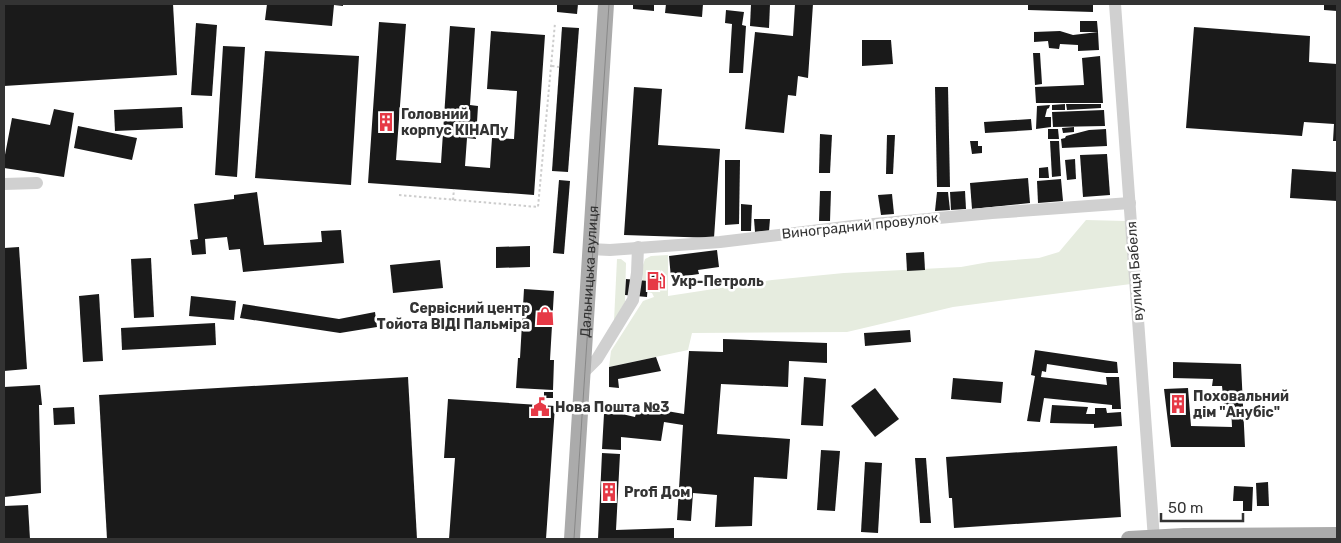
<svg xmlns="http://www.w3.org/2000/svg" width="1341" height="543" viewBox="0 0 1341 543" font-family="Rubik,sans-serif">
<rect width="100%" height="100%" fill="#fff"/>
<g fill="#e6ecdf">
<polygon points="1086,220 1126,221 1131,284 953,307 847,332 692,333 688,350 609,367 611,351 643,301 654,297 652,293 643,291 642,268 645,259 651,256 668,255 668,296 772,280 844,273 961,267 989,262 1039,258 1059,252"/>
<polygon points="617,259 621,259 626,263 625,302 614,321"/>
</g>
<g fill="#1a1a1a">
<polygon points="4,4 173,4 177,75 4,86"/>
<polygon points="267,4 343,4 343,6 334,5 332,26 265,20"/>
<polygon points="557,4 578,4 577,14 557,12"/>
<polygon points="633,4 654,4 654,11 633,9"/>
<polygon points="666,4 703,4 702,17 665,13"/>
<polygon points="751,4 770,4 769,28 750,26"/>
<polygon points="795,4 813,4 808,78 798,76 796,96 788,95 784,133 745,129 755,32 793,36"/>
<polygon points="1028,4 1093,4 1093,12 1028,10"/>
<polygon points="1324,4 1337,4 1337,11 1324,10"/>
<polygon points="726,10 744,12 742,25 746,26 743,73 729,73 732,24 725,23"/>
<polygon points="1080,21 1097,21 1098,32 1080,32"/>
<polygon points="379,22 406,24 396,160 441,163 450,26 475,28 470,105 478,106 476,139 467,138 465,166 490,168 492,138 514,139 517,91 487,89 491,31 545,35 534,195 368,183"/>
<polygon points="196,23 217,25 212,96 191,95"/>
<polygon points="562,27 579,28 568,172 552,171"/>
<polygon points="1194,27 1310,36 1309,62 1337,64 1337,141 1333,141 1334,124 1304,122 1302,136 1186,128"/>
<polygon points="1060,31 1073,35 1098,32 1099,50 1078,51 1078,45 1060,44 1059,49 1049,48 1048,41 1034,42 1034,32"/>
<polygon points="862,40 891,40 893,64 862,66"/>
<polygon points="223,46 245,47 237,177 215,175"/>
<polygon points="265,51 359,56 351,185 255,178"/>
<polygon points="1033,53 1040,53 1042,84 1035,85"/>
<polygon points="1100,56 1103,103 1036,103 1035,87 1084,85 1082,58"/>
<polygon points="634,87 662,89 658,145 720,149 714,238 624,235"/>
<polygon points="935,87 948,87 950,187 937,187"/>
<polygon points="1065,104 1065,110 1052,110 1052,105"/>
<polygon points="1066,104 1101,104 1101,108 1067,110"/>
<polygon points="1050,105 1049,108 1047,109 1045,117 1051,117 1051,127 1036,129 1037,106"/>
<polygon points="182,107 183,128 115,131 114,110"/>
<polygon points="54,109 74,113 64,177 4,168 4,160 12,118 50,125"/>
<polygon points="1104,110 1105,126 1053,127 1052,112"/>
<polygon points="1031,119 1032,130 985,133 984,122"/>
<polygon points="78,126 137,138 132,160 74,148"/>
<polygon points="1074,127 1074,132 1063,133 1062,128"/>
<polygon points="1048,129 1058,129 1059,139 1048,139"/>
<polygon points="1106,129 1107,146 1062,148 1061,139 1065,138 1066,136 1089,130"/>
<polygon points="820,134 832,135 830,173 819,173"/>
<polygon points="887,135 895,135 893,174 886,174"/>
<polygon points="970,141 978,141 978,146 982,146 982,153 972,154"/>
<polygon points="1050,141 1059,141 1061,176 1052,177"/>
<polygon points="1107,154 1110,195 1083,197 1080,155"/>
<polygon points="1075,159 1076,179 1067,180 1065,160"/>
<polygon points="725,160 740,160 739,224 725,225"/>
<polygon points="1048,167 1049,178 1039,178 1039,168"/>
<polygon points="1292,169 1337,172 1337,201 1290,198"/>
<polygon points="1028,178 1030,203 972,209 970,183"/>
<polygon points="1061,179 1063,201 1038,203 1037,181"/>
<polygon points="559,180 570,181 564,254 553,253"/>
<polygon points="820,191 831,191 830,221 819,221"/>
<polygon points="965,191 966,209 951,210 950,192"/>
<polygon points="257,192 264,245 322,242 321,231 341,230 344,263 243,272 240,249 229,250 227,237 205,239 206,254 192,255 190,240 198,239 194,204 234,199 234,195"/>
<polygon points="937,192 948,192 950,210 935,211"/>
<polygon points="892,194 894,214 881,215 878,195"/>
<polygon points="741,204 752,205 751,231 741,231"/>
<polygon points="754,219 770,219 769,231 755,232"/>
<polygon points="530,246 530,267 496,268 496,247"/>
<polygon points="19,247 27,369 4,371 4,248"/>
<polygon points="717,250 719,267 698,270 699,274 671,278 669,256"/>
<polygon points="924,252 925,270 907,271 906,253"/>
<polygon points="151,258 154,317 134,318 131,259"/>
<polygon points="440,260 443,288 393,293 390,265"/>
<polygon points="660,273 664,286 653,290 648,277"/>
<polygon points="626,279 648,281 647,297 625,295"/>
<polygon points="524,289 554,291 550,360 554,360 553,390 516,388 518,358 520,358"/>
<polygon points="99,294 103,361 83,362 79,296"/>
<polygon points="191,296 236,301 234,320 189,316"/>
<polygon points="243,304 339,319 375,312 377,327 340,333 240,318"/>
<polygon points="215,323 216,345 122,350 121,328"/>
<polygon points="910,330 911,342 865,346 864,333"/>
<polygon points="723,339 827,343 827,363 789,361 788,387 721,384 717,434 790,439 787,479 754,477 752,526 715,527 717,495 693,493 691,521 677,520 683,425 664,422 661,441 621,437 621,450 602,449 604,414 622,414 635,417 638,406 684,414 689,351 723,352"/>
<polygon points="1035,350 1117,362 1118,373 1106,373 1047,364 1046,372 1042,371 1041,377 1107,385 1106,377 1119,377 1121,409 1112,409 1112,405 1044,398 1040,422 1027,421 1035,376 1031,375"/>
<polygon points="656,357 661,371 618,379 619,388 609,387 609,367"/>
<polygon points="1173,362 1241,364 1245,447 1171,447 1164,389 1188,388 1191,426 1232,427 1231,405 1224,405 1222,386 1212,386 1213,379 1173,378"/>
<polygon points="408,377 417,539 107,539 99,395"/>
<polygon points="804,377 826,379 823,426 801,425"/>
<polygon points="953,378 1003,382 1001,403 951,399"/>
<polygon points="40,385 42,405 39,405 41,493 4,497 4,387"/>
<polygon points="875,388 899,419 875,437 851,406"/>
<rect x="544" y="392" width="9" height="6"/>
<polygon points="448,399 555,406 546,539 449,539 455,458 444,458"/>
<polygon points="1052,405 1088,407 1086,414 1095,414 1095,408 1106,408 1107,413 1121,412 1122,426 1094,428 1094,424 1050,423"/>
<polygon points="74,407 75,424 54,425 53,408"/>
<polygon points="1117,446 1121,517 954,528 952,498 949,498 946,457"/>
<polygon points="821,450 840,451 835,511 817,510"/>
<polygon points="602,453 620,454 616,530 674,528 674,539 598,539"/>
<polygon points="915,458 926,458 931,523 920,523"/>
<polygon points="865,462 882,463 878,533 861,532"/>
<polygon points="1268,482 1269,506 1257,506 1256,483"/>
<polygon points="1234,486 1253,487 1252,511 1243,511 1243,501 1233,501"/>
<polygon points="28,505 30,539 4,539 4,506"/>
</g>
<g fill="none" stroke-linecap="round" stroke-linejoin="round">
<g stroke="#cdcdcd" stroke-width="2" stroke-dasharray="2.5 2.5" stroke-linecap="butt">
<polyline points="552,66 559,67"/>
<polyline points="399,195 538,207 555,23"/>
<polyline points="453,200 454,189"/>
</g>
<g stroke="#d0d0d0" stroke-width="12">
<polyline points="1115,4 1154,539"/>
<polyline points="4,184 37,183"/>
<polyline points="590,249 610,250 720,242 853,226 992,213 1130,203"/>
<polyline points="582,374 597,359 633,300 637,273 638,247"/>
</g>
<g stroke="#ababab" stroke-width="16">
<path id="s1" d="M572,539L606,4"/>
<polyline points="1129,539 1184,536 1337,535"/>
</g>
<polyline stroke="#888" stroke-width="1" points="574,539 609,4"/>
</g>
<defs>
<g id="building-bare" transform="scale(1.5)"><path d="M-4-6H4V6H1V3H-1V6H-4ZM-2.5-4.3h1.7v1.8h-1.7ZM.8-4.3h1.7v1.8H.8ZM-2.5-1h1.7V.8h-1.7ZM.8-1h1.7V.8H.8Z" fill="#e63946" stroke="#fff" stroke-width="2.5" paint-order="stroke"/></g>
<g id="fuel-bare" transform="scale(1.5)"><path d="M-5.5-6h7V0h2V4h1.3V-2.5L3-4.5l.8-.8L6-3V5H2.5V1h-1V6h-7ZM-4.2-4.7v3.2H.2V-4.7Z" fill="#e63946" stroke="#fff" stroke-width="2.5" paint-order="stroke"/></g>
<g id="shop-bare" transform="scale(1.5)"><path d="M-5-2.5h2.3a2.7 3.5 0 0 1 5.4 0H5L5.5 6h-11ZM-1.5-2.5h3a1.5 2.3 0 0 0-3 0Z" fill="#e63946" stroke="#fff" stroke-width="2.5" paint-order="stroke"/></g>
<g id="civic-bare" transform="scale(1.5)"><path d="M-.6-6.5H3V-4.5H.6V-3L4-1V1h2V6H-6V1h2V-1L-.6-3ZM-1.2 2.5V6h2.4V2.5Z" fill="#e63946" stroke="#fff" stroke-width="2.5" paint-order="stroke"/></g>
</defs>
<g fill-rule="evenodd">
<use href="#building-bare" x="386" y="122"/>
<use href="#fuel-bare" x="656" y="281"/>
<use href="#shop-bare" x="545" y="316"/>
<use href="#building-bare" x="1178" y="404"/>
<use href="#civic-bare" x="540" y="407"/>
<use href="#building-bare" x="609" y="492"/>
</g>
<g text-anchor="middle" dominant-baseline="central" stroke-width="5" stroke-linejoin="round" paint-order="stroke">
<g font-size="14" font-weight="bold" fill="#333" stroke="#fff" text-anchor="start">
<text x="401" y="114">Головний<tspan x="401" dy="16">корпус КІНАПу</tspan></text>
<text x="671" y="281">Укр-Петроль</text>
<text x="530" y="308" text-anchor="end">Сервісний центр<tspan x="530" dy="16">Тойота ВІДІ Пальміра</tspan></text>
<text x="1193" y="396">Поховальний<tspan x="1193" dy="16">дім "Анубіс"</tspan></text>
<text x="555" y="407">Нова Пошта №3</text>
<text x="624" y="492">Profi Дом</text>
</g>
<g font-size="14" fill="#333" stroke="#fff">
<text transform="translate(860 226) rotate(-6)">Виноградний провулок</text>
<text stroke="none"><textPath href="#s1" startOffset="268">Дальницька вулиця</textPath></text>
<text transform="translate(1135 271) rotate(-94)">вулиця Бабеля</text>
</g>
</g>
<rect width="1341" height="543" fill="none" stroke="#333333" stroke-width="10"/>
<path d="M1161 513v8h82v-8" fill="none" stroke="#333333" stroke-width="2.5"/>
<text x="1168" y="513" font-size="15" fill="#333333" stroke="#ffffff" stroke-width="4" paint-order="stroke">50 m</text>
</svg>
